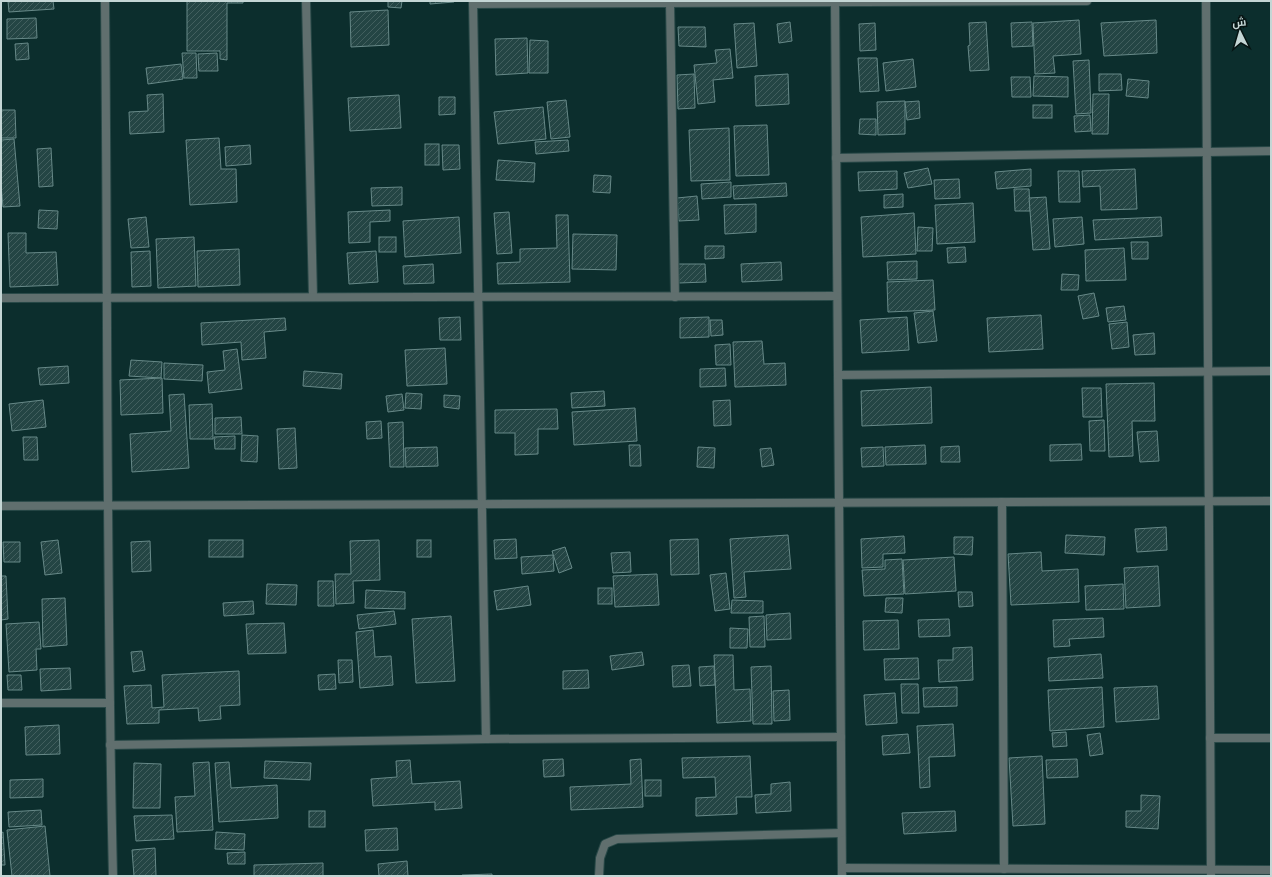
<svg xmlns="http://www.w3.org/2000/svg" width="1272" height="877" viewBox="0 0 1272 877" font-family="Commissioner,Cairo,sans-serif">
<defs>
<pattern id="building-hatch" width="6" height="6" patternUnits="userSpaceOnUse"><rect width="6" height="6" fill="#244544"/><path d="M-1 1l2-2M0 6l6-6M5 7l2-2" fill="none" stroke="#425f5e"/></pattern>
</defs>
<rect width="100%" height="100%" fill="#0c2e2d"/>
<g fill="url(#building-hatch)" stroke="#678988">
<polygon points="8,1 53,1 54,9 9,12"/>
<polygon points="187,1 243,1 243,3 227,3 227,60 220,59 220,51 187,51"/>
<polygon points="388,1 402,1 401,8 388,7"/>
<polygon points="430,1 454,1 454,2 430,4"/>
<polygon points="388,10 389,45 351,47 350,12"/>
<polygon points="36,18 37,38 7,39 7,19"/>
<polygon points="1079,20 1081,54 1053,56 1055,73 1035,74 1033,23"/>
<polygon points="1156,20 1157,53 1104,56 1101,23"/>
<polygon points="790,22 792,41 779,43 777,24"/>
<polygon points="986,22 989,70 970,71 968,46 970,45 969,23"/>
<polygon points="1032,22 1033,46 1012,47 1011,23"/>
<polygon points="754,23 757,66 737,68 734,24"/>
<polygon points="875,23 876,50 860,51 859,24"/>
<polygon points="678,27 705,27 706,47 679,46"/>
<polygon points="527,38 528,73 496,75 495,39"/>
<polygon points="530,40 548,41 548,73 529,73"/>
<polygon points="28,43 29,59 16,60 15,44"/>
<polygon points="730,49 733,78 713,80 715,102 698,104 694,65 717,63 715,50"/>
<polygon points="182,53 196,53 197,78 184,78"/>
<polygon points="217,53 218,71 199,71 198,54"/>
<polygon points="858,58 877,58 879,91 860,92"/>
<polygon points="913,59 916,87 886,91 883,63"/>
<polygon points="1089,60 1091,113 1076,114 1073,61"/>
<polygon points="181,64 183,79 148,84 146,68"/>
<polygon points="694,74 695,108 678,109 677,75"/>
<polygon points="788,74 789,104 756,106 755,76"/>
<polygon points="1099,74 1121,74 1122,90 1099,91"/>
<polygon points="1034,76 1068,77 1068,97 1033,96"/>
<polygon points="1011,77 1030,77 1031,97 1012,97"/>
<polygon points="1128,79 1149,81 1148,98 1126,96"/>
<polygon points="163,94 164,132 130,134 129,112 148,111 147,95"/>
<polygon points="1093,94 1109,94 1108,134 1092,134"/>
<polygon points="399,95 401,128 350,131 348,98"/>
<polygon points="439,97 455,97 455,114 439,115"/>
<polygon points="566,100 570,137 551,139 547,102"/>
<polygon points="905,101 905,134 878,135 877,102"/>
<polygon points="919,101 920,118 907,120 905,102"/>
<rect x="1033" y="105" width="19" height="13"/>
<polygon points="543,107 546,139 498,144 494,112"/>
<polygon points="1,110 15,110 16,138 1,138"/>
<polygon points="1090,115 1091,131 1075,132 1074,116"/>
<polygon points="860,119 876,119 876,135 859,134"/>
<polygon points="767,125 769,175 736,176 734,126"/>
<polygon points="729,128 730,180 691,181 689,130"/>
<polygon points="219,138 221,169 236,169 237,202 190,205 186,140"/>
<polygon points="14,139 20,206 3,207 1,185 1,140"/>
<polygon points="568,140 569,151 536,154 535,142"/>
<rect x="425" y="144" width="14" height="21"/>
<polygon points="250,145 251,164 226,166 225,147"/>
<polygon points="442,145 459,145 460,169 443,170"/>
<polygon points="51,148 53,186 39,187 37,149"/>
<polygon points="498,160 535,163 534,182 496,180"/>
<polygon points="928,168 932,184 908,188 904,173"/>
<polygon points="1031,169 1031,186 997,189 995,172"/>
<polygon points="1135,169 1137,209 1101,210 1100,186 1083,187 1082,171"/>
<polygon points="897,171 897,189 859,191 858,172"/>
<polygon points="1058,171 1079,171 1080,202 1059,202"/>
<polygon points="594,175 611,176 610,193 593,192"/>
<polygon points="959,179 960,198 935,199 934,180"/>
<polygon points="731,182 731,197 702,199 701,184"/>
<polygon points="786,183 787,196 734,199 733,186"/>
<polygon points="402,187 402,205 372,206 371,188"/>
<polygon points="1014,189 1029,189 1030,211 1015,211"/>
<polygon points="903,194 903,207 884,208 884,195"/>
<polygon points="697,196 699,220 679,221 677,198"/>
<polygon points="1046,197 1050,249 1033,250 1029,198"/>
<polygon points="973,203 975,242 937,244 935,205"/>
<polygon points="756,204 756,232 725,234 724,205"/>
<polygon points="39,210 58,211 57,229 38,228"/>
<polygon points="390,210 390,221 370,222 370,242 349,243 348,212"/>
<polygon points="509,212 512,253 497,254 494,213"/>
<polygon points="914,213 916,254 863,257 861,217"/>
<polygon points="556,215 568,215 570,282 498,284 497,263 520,262 520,249 557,248"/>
<polygon points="146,217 149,247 131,248 128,219"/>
<polygon points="459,217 461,253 405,257 403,221"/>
<polygon points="1082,217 1084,244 1055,247 1053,219"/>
<polygon points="1161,217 1162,236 1095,240 1093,220"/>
<polygon points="918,227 933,228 932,251 917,251"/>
<polygon points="8,233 26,233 26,253 56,252 58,285 10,287"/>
<polygon points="573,234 617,235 616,270 572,269"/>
<polygon points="194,237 196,286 158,288 156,239"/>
<rect x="379" y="237" width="17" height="15"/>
<polygon points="1131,242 1148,242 1148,259 1132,259"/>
<polygon points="705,246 724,246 724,258 705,259"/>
<polygon points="965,247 966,262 948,263 947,248"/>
<polygon points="1124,248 1126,280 1086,281 1085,250"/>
<polygon points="239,249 240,285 198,287 197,251"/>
<polygon points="150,251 151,286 132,287 131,252"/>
<polygon points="376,251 378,282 349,284 347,253"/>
<polygon points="917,261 917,279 888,280 887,262"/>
<polygon points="781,262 782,280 742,282 741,264"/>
<polygon points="433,264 434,283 404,284 403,266"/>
<polygon points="678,264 705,264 706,282 679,283"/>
<polygon points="1062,274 1079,275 1078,290 1061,290"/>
<polygon points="933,280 935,310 888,312 887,282"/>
<polygon points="1094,293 1099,316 1083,319 1078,296"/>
<polygon points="1124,306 1126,320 1108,322 1106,308"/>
<polygon points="933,311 937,341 918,343 914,313"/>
<polygon points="1041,315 1043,349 989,352 987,318"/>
<polygon points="460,317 461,340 440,340 439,318"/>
<polygon points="709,317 709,337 680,338 680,318"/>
<polygon points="907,317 909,350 862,353 860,320"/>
<polygon points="285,318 286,330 264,332 266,358 242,360 241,342 202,345 201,323"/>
<polygon points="710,320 722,320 723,335 711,336"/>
<polygon points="1127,322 1129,347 1112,349 1109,324"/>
<polygon points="1154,333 1155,354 1135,355 1133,335"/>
<polygon points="762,341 764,364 785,363 786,385 735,387 733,342"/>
<polygon points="730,344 731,365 716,365 715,345"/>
<polygon points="445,348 447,384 407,386 405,350"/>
<polygon points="237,349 242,389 209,393 207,372 225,370 223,351"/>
<polygon points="131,360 162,362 161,378 129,376"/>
<polygon points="164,363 203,365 202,381 164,379"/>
<polygon points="68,366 69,383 40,385 38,368"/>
<polygon points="725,368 726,386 700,387 700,369"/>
<polygon points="304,371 342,374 341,389 303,386"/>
<polygon points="162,378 163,413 121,415 120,380"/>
<polygon points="1154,383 1155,421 1132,421 1133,456 1109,457 1106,384"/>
<polygon points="931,387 932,423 862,426 861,391"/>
<polygon points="1082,388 1101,388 1102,417 1083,417"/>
<polygon points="604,391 605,406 572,408 571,393"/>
<polygon points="406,393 422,394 421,409 405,408"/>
<polygon points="184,394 189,468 132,472 130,434 171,431 169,395"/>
<polygon points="402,394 404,410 388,412 386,396"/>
<polygon points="444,395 460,396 459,409 444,407"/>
<polygon points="43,400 46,427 12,431 9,404"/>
<polygon points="730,400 731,425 714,426 713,401"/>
<polygon points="212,404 213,439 190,439 189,405"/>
<polygon points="635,408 637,441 574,445 572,412"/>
<polygon points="557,409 558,429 538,429 538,454 515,455 515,433 495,433 495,410"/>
<polygon points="241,417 242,434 215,434 215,418"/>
<polygon points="1104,420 1105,451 1090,451 1089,421"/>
<polygon points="381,421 382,438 367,439 366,422"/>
<polygon points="403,422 404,467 390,467 388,423"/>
<polygon points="295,428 297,468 279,469 277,429"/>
<polygon points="1157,431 1159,461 1140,462 1137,432"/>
<polygon points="242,435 258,436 257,462 241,461"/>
<polygon points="235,436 235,449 215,449 214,437"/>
<polygon points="23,437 37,437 38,460 24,460"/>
<polygon points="1081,444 1082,460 1050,461 1050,445"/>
<polygon points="629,445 640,445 641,466 630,466"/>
<polygon points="925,445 926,464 886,465 885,447"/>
<polygon points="959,446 960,462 941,462 941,447"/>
<polygon points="437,447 438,466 406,467 405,448"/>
<polygon points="698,447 715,448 714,468 697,467"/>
<polygon points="883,447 884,466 862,467 861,448"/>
<polygon points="771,448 774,465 762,467 760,449"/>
<polygon points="1166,527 1167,550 1137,552 1135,529"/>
<polygon points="788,535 791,569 744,572 746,597 734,598 730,539"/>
<polygon points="1066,535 1105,537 1104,555 1065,553"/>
<polygon points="904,536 905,553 883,554 883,567 862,568 861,539"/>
<polygon points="954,537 973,537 972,555 954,554"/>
<polygon points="516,539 517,558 495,559 494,540"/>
<polygon points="698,539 699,574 671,575 670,540"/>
<polygon points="58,540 62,573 45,575 41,542"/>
<rect x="209" y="540" width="34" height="17"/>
<polygon points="379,540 380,580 353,581 354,603 336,604 335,574 351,574 350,541"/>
<rect x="417" y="540" width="14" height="17"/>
<polygon points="150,541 151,571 132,572 131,542"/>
<polygon points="3,542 20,542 20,562 4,562"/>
<polygon points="565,547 572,568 559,573 552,551"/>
<polygon points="630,552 631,572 613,573 611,553"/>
<polygon points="1041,552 1042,571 1078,569 1079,602 1011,605 1008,554"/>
<polygon points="553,555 554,571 522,574 521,557"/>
<polygon points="954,557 956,591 905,594 903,560"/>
<polygon points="902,559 904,594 864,596 862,570 885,569 885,560"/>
<polygon points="1158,566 1160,606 1126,608 1124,568"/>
<polygon points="726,573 730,609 715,611 710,575"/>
<polygon points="657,574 659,605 615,607 613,576"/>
<polygon points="1,576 6,576 8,619 1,620"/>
<polygon points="318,581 333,581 334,606 318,606"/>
<polygon points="267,584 297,585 296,605 266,604"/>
<polygon points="1123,584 1124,609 1086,610 1085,586"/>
<polygon points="528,586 531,605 497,610 494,591"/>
<rect x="598" y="588" width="14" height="16"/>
<polygon points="366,590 405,592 405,609 365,608"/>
<polygon points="958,592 972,592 973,606 959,607"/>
<polygon points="65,598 67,645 43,647 42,599"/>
<polygon points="886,598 903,598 902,613 885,612"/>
<polygon points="732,600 763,601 763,613 731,613"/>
<polygon points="253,601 254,614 224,616 223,603"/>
<polygon points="394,611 396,624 359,629 357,615"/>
<polygon points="790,613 791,639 767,640 766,615"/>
<polygon points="451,616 455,681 416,683 412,619"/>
<polygon points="764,616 765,647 750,647 749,617"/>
<polygon points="1103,618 1104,637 1069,639 1070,646 1054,647 1053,620"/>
<polygon points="949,619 950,636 919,637 918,620"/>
<polygon points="898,620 899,649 864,650 863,621"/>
<polygon points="39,622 41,649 36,649 37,670 9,672 6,624"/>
<polygon points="284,623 286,653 248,654 246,624"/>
<polygon points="730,628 748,629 747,648 730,648"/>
<polygon points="373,630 375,657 391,656 393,685 360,688 356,632"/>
<polygon points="972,647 973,680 939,682 938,660 953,660 953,648"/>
<polygon points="142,651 145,670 133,672 131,652"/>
<polygon points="642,652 644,665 612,670 610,656"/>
<polygon points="1101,654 1103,678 1049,681 1048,658"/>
<polygon points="714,655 733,655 734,690 750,689 751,721 717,723"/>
<polygon points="918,658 919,679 885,680 884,659"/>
<polygon points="338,660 352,660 353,682 339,683"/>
<polygon points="689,665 691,686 673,687 672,666"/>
<polygon points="714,666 715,685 700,686 699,667"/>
<polygon points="771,666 772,724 753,724 751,667"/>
<polygon points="70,668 71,689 41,691 40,669"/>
<polygon points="588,670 589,688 563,689 563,671"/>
<polygon points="239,671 240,705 220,706 221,719 199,721 198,708 159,710 159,723 127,724 124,686 151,685 152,708 164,707 162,675"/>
<polygon points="335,674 336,689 319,690 318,675"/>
<polygon points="7,675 21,675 22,690 8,690"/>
<polygon points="901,684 918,684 919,713 902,713"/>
<polygon points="1157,686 1159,719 1116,722 1114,688"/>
<polygon points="957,687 957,706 924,707 923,688"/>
<polygon points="1102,687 1104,727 1050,731 1048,690"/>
<polygon points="789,690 790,720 774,721 773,691"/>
<polygon points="895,693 897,723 866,725 864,695"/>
<polygon points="953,724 955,756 929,757 930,787 920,788 917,726"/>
<polygon points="59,725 60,754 26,755 25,727"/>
<polygon points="1066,732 1067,746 1053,747 1052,733"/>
<polygon points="1100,733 1103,754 1090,756 1087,735"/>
<polygon points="908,734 910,753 883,755 882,736"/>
<polygon points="750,756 752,797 736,797 737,814 696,816 696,798 716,797 715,777 683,778 682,758"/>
<polygon points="1042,756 1045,824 1013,826 1009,758"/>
<polygon points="563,759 564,776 544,777 543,760"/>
<polygon points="641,759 643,807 571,810 570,787 631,784 630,760"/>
<polygon points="1077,759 1078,777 1047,778 1046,760"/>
<polygon points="410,760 412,784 460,781 462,808 435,810 435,802 373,806 371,779 397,777 396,761"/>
<polygon points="265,761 311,763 310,780 264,778"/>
<polygon points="209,762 213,830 177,832 175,797 195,796 193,763"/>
<polygon points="229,762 231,788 277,785 278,818 219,822 215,763"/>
<polygon points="134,763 161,764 160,808 133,808"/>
<polygon points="43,779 43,797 10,798 10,780"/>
<rect x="645" y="780" width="16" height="16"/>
<polygon points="790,782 791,811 756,813 755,795 771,794 771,784"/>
<polygon points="1141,795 1160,796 1158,829 1126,827 1126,811 1141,811"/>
<polygon points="41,810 42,825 9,827 8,812"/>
<rect x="309" y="811" width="16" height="16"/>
<polygon points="955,811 956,831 904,834 902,813"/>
<polygon points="172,815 174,839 136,841 134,816"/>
<polygon points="45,826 50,876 12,876 7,830"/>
<polygon points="397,828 398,850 366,851 365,830"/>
<polygon points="3,832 5,865 1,865 1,833"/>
<polygon points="216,832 245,834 244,850 215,849"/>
<polygon points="155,848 156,876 134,876 132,850"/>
<polygon points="245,852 245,864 228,864 227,853"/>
<polygon points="407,861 408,876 379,876 378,864"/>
<polygon points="323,863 323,876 254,876 254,865"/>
<polygon points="492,874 492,876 462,876 462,875"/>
</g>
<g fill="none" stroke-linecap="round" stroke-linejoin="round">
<g stroke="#294948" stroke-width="10">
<g id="street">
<path d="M105,1C108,293 106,584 113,876"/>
<polyline points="306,1 313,297"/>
<polyline points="473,1 486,739"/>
<polyline points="835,1 842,876"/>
<polyline points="1206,1 1211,876"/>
<polyline points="670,3 675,297"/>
<polyline points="473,4 1087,1"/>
<polyline points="836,158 1271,151"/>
<polyline points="1,298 837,296"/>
<polyline points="838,375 1271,371"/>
<polyline points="1002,502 1004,869"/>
<polyline points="1,506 1271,501"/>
<polyline points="1,703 110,703"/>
<polyline points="1210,738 1271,738"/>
<polyline points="110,745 486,739 841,737"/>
<polyline points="842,868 1271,870"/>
<polyline points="599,876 600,858 605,844 617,839 841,833"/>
</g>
</g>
<use href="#street" stroke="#606f6e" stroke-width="8"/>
</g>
<rect width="1272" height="877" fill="none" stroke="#c4d6d5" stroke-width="4"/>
<g transform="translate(1240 32) rotate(355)" stroke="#061413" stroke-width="3" paint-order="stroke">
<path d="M0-3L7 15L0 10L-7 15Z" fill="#c4d6d5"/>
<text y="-6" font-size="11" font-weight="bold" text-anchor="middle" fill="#c4d6d5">ش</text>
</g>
</svg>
